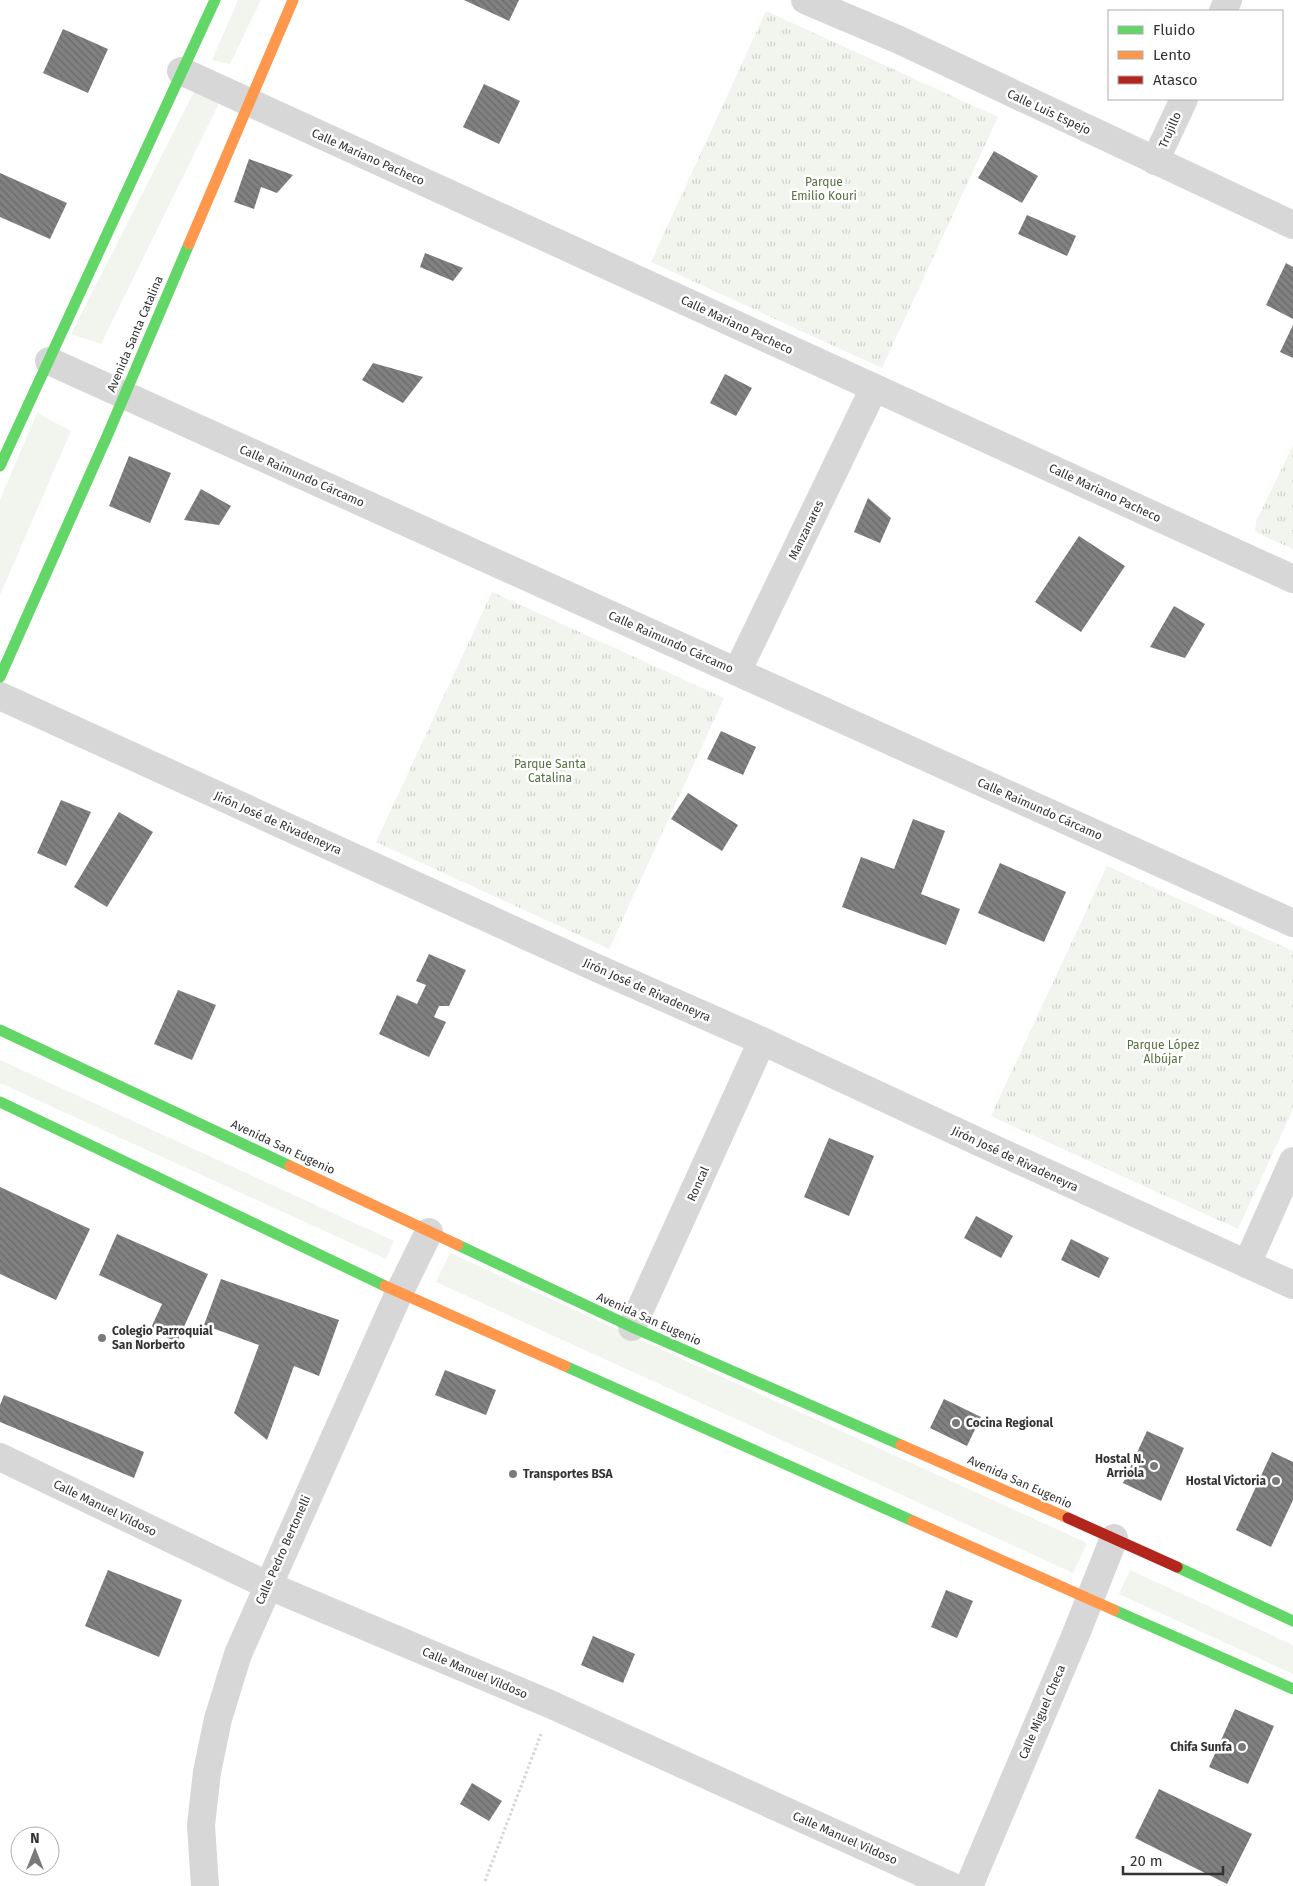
<svg xmlns="http://www.w3.org/2000/svg" width="1293" height="1886" viewBox="0 0 1293 1886" font-family="'Fira Sans',sans-serif">
<defs>
<pattern id="park-tufts" width="24" height="20" patternUnits="userSpaceOnUse" patternTransform="scale(1.25)"><rect width="24" height="20" fill="#f1f5ed"/><path d="M3 7l-1-3M5 7V3M7 7l1-3M15 17l-1-3M17 17v-4M19 17l1-3" fill="none" stroke="#cfd2cc"/></pattern>
<pattern id="building-back-hatch" width="6" height="6" patternUnits="userSpaceOnUse" patternTransform="scale(1.25)"><rect width="6" height="6" fill="#818181"/><path d="M-1 5l2 2M0 0l6 6M5-1l2 2" fill="none" stroke="#6a6a6a"/></pattern>
</defs>
<rect width="100%" height="100%" fill="#fff"/>
<g fill="#f1f5ed">
<polygon points="238,0 261,0 230,64 212,60"/>
<polygon points="194,92 219,103 101,344 71,334"/>
<polygon points="37,413 71,431 0,595 0,500"/>
<polygon points="0,1060 394,1241 386,1259 0,1083"/>
<polygon points="450,1253 1087,1543 1073,1573 436,1282"/>
<polygon points="1130,1570 1293,1645 1293,1674 1119,1594"/>
</g>
<g fill="url(#park-tufts)">
<polygon points="766,11 998,117 882,368 651,262"/>
<polygon points="1293,445 1293,549 1255,532 1256,522"/>
<polygon points="492,592 724,698 609,949 376,842"/>
<polygon points="1107,866 1293,951 1293,1109 1238,1229 991,1116"/>
</g>
<g fill="url(#building-back-hatch)">
<polygon points="464,0 519,0 509,21"/>
<polygon points="63,29 108,49 88,93 43,73"/>
<polygon points="484,84 520,101 499,144 463,127"/>
<polygon points="994,151 1038,176 1022,203 978,178"/>
<polygon points="249,159 293,175 277,193 261,187 254,209 234,202"/>
<polygon points="0,173 67,203 50,239 0,217"/>
<polygon points="1027,215 1076,236 1067,256 1018,234"/>
<polygon points="425,253 463,268 453,281 420,267"/>
<polygon points="1286,263 1293,267 1293,319 1266,305"/>
<polygon points="1293,325 1293,358 1280,352"/>
<polygon points="373,363 423,377 403,403 362,380"/>
<polygon points="725,374 752,388 736,416 710,403"/>
<polygon points="129,456 171,473 150,523 109,506"/>
<polygon points="201,489 231,506 219,525 184,520"/>
<polygon points="868,498 891,518 880,543 854,532"/>
<polygon points="1079,536 1125,566 1081,632 1035,602"/>
<polygon points="1174,606 1205,624 1185,658 1150,647"/>
<polygon points="721,731 756,747 743,775 707,759"/>
<polygon points="688,793 738,825 722,851 671,819"/>
<polygon points="61,800 91,812 66,866 37,853"/>
<polygon points="119,812 153,832 107,907 74,887"/>
<polygon points="913,819 945,831 921,894 960,909 946,945 842,907 861,857 894,869"/>
<polygon points="1000,863 1066,892 1044,942 978,913"/>
<polygon points="429,954 466,970 449,1006 439,1006 434,1017 446,1022 429,1057 379,1034 397,995 417,1004 426,985 416,981"/>
<polygon points="178,990 216,1005 192,1060 154,1044"/>
<polygon points="829,1138 874,1156 849,1216 804,1197"/>
<polygon points="0,1187 90,1229 56,1300 0,1274"/>
<polygon points="976,1216 1013,1236 1001,1258 964,1238"/>
<polygon points="117,1234 208,1274 177,1342 150,1330 162,1304 99,1275"/>
<polygon points="1071,1239 1109,1258 1099,1278 1061,1260"/>
<polygon points="221,1279 339,1320 319,1376 294,1366 267,1440 234,1413 259,1345 204,1325"/>
<polygon points="445,1370 496,1390 486,1415 435,1395"/>
<polygon points="4,1395 144,1452 134,1478 0,1422 0,1405"/>
<polygon points="944,1399 981,1417 967,1446 930,1428"/>
<polygon points="1147,1431 1184,1448 1161,1501 1123,1483"/>
<polygon points="1272,1452 1293,1462 1293,1500 1271,1547 1236,1530"/>
<polygon points="108,1570 182,1600 159,1657 85,1626"/>
<polygon points="946,1590 973,1601 957,1638 931,1627"/>
<polygon points="593,1636 635,1654 623,1683 581,1665"/>
<polygon points="1235,1709 1274,1726 1248,1784 1209,1767"/>
<polygon points="472,1783 502,1801 489,1821 460,1804"/>
<polygon points="1159,1789 1252,1834 1227,1884 1135,1838"/>
</g>
<g fill="none" stroke-linecap="round" stroke-linejoin="round">
<polyline stroke="#d6d6d6" stroke-width="3" stroke-dasharray="2.5 2.5" stroke-linecap="butt" points="485,1881 541,1734"/>
<g stroke="#d7d7d7" stroke-width="28">
<polyline points="805,0 897,39 1293,225"/>
<polyline points="1223,11 1228,0"/>
<polyline points="181,71 1293,579"/>
<polyline points="1155,161 1184,99"/>
<polyline points="49,361 1293,923"/>
<polyline points="737,672 874,388"/>
<polyline points="0,696 599,969 762,1041 979,1142 1293,1285"/>
<polyline points="1247,1264 1293,1161"/>
<polyline points="632,1327 762,1041"/>
<polyline points="0,1457 267,1585 552,1705 951,1886"/>
<polyline points="205,1886 201,1825 207,1772 218,1719 238,1654 399,1293 429,1232"/>
<polyline points="969,1886 1076,1634 1114,1538"/>
</g>
<g stroke="#63d668" stroke-width="11">
<polyline points="0,466 215,0"/>
<polyline points="0,677 108,434 189,244"/>
<polyline points="0,1030 290,1166"/>
<polyline points="0,1102 385,1286"/>
<polyline points="458,1245 632,1327 901,1445"/>
<polyline points="565,1366 913,1521"/>
<polyline points="1177,1567 1293,1621"/>
<polyline points="1114,1610 1293,1689"/>
</g>
<g stroke="#ff974d" stroke-width="11">
<polyline points="189,244 293,0"/>
<polyline points="290,1166 458,1245"/>
<polyline points="385,1286 565,1366"/>
<polyline points="901,1445 1068,1518"/>
<polyline points="913,1521 1114,1610"/>
</g>
<polyline stroke="#b3261e" stroke-width="11" points="1068,1518 1177,1567"/>
</g>
<g fill="#7a7a7a" stroke="#fff" stroke-width="2">
<circle cx="102" cy="1338" r="5"/>
<circle cx="956" cy="1423" r="5"/>
<circle cx="1154" cy="1466" r="5"/>
<circle cx="513" cy="1474" r="5"/>
<circle cx="1276" cy="1481" r="5"/>
<circle cx="1242" cy="1747" r="5"/>
</g>
<g text-anchor="middle" dominant-baseline="central" stroke-width="5" stroke-linejoin="round" paint-order="stroke">
<g font-size="12" fill="#333" stroke="#fff">
<text transform="translate(1049 112) rotate(25)">Calle Luis Espejo</text>
<text transform="translate(1170 130) rotate(-66)">Trujillo</text>
<text transform="translate(368 157) rotate(24)">Calle Mariano Pacheco</text>
<text transform="translate(737 325) rotate(25)">Calle Mariano Pacheco</text>
<text transform="translate(135 334) rotate(-67)">Avenida Santa Catalina</text>
<text transform="translate(302 476) rotate(24)">Calle Raimundo Cárcamo</text>
<text transform="translate(1105 493) rotate(25)">Calle Mariano Pacheco</text>
<text transform="translate(806 530) rotate(-64)">Manzanares</text>
<text transform="translate(671 642) rotate(24)">Calle Raimundo Cárcamo</text>
<text transform="translate(1040 809) rotate(24)">Calle Raimundo Cárcamo</text>
<text transform="translate(278 823) rotate(24)">Jirón José de Rivadeneyra</text>
<text transform="translate(647 990) rotate(24)">Jirón José de Rivadeneyra</text>
<text transform="translate(283 1147) rotate(25)">Avenida San Eugenio</text>
<text transform="translate(1015 1159) rotate(25)">Jirón José de Rivadeneyra</text>
<text transform="translate(698 1184) rotate(-66)">Roncal</text>
<text transform="translate(649 1319) rotate(24)">Avenida San Eugenio</text>
<text transform="translate(1020 1482) rotate(24)">Avenida San Eugenio</text>
<text transform="translate(105 1508) rotate(26)">Calle Manuel Vildoso</text>
<text transform="translate(283 1550) rotate(-66)">Calle Pedro Bertonelli</text>
<text transform="translate(475 1673) rotate(23)">Calle Manuel Vildoso</text>
<text transform="translate(1042 1712) rotate(-67)">Calle Miguel Checa</text>
<text transform="translate(845 1838) rotate(24)">Calle Manuel Vildoso</text>
</g>
<g font-size="12" fill="#56703f" stroke="#fff">
<text x="824" y="182">Parque<tspan x="824" dy="14">Emilio Kouri</tspan></text>
<text x="550" y="764">Parque Santa<tspan x="550" dy="14">Catalina</tspan></text>
<text x="1163" y="1045">Parque López<tspan x="1163" dy="14">Albújar</tspan></text>
</g>
<g font-size="12" font-weight="bold" fill="#333" stroke="#fff" text-anchor="start">
<text x="112" y="1331">Colegio Parroquial<tspan x="112" dy="14">San Norberto</tspan></text>
<text x="966" y="1423">Cocina Regional</text>
<text x="1144" y="1459" text-anchor="end">Hostal N.<tspan x="1144" dy="14">Arriola</tspan></text>
<text x="523" y="1474">Transportes BSA</text>
<text x="1266" y="1481" text-anchor="end">Hostal Victoria</text>
<text x="1232" y="1747" text-anchor="end">Chifa Sunfa</text>
</g>
</g>
<rect x="1108" y="10" width="175" height="90" fill="#ffffff" stroke="#adadad"/>
<rect x="1118" y="26" width="25" height="8" fill="#63d668" stroke="#adadad"/>
<text x="1153" y="35" font-size="15" fill="#333333">Fluido</text>
<rect x="1118" y="51" width="25" height="8" fill="#ff974d" stroke="#adadad"/>
<text x="1153" y="60" font-size="15" fill="#333333">Lento</text>
<rect x="1118" y="76" width="25" height="8" fill="#b3261e" stroke="#adadad"/>
<text x="1153" y="85" font-size="15" fill="#333333">Atasco</text>
<g transform="translate(35 1851)"><circle r="24" fill="#ffffff" stroke="#adadad"/>
<path d="M0-4L9 19L0 12L-9 19Z" fill="#7a7a7a"/>
<text y="-8" font-size="14" font-weight="bold" text-anchor="middle" fill="#333333">N</text>
</g>
<path d="M1123 1866v8h100v-8" fill="none" stroke="#333333" stroke-width="2.5"/>
<text x="1130" y="1866" font-size="15" fill="#333333" stroke="#ffffff" stroke-width="4" paint-order="stroke">20 m</text>
</svg>
